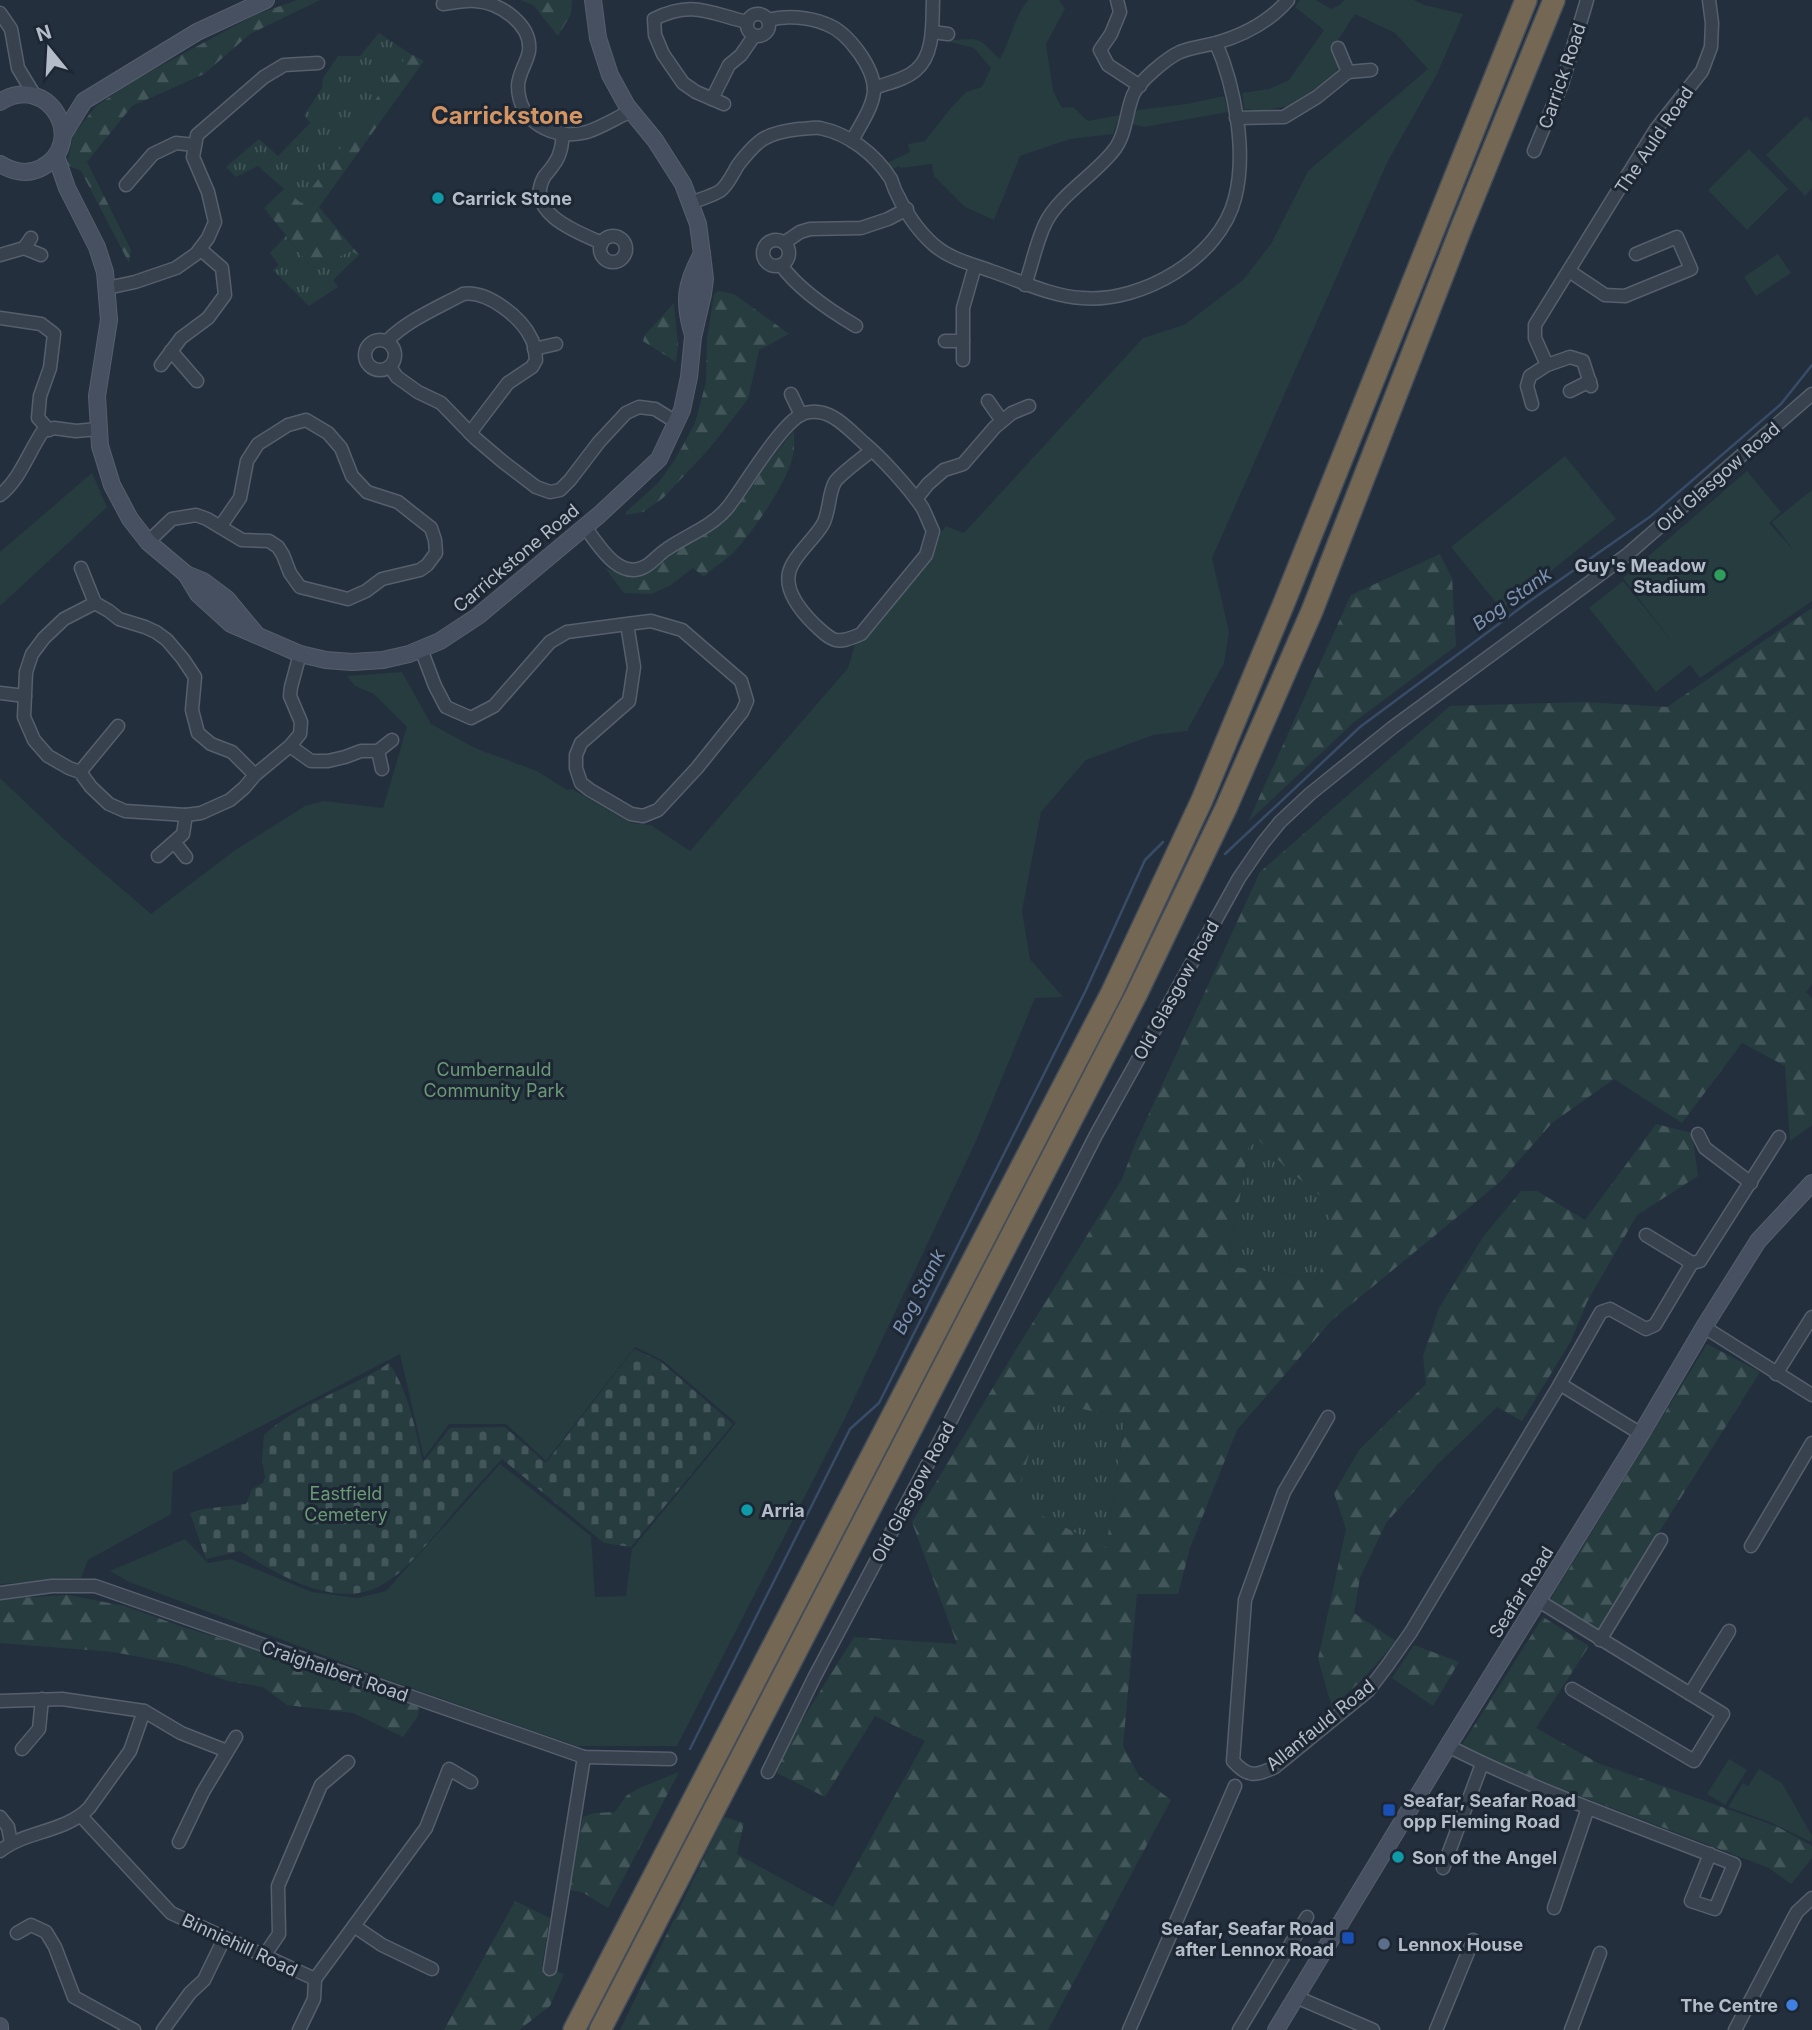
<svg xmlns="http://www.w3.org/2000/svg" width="1812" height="2030" viewBox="0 0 1812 2030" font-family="Inter,sans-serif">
<defs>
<pattern id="grass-tufts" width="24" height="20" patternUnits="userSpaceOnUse" patternTransform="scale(1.75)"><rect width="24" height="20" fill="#263c3f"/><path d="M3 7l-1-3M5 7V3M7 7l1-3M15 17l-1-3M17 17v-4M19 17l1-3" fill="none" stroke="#435659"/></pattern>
<pattern id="forest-firs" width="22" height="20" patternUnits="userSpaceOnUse" patternTransform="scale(1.75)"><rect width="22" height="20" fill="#263c3f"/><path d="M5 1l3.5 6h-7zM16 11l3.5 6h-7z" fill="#435659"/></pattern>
<pattern id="cemetery-stones" width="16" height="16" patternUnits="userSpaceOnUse" patternTransform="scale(1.75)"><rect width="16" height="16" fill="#263c3f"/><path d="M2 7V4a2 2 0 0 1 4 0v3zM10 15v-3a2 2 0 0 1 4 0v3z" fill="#435659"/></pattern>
</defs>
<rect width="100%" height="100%" fill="#242f3e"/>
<g fill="url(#grass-tufts)">
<polygon points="379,33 409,53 301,204 258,166 236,177 226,167 259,139 278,156 310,123 304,115 322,88 323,78 338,56 360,56"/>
<polygon points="286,236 312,268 351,251 359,255 333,280 338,287 309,306 273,270 279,265 270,253"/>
<polygon points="1251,1131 1287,1169 1333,1205 1319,1279 1228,1266"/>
<polygon points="1045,1400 1125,1418 1106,1549 1014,1502"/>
</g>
<g fill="url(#forest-firs)" fill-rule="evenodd">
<polygon points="297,0 320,0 250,34 204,74 132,106 87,162 131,250 129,263 81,171 67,165 73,135 96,106 140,77 255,15"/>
<polygon points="521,0 572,0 571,14 558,36 533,5"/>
<polygon points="409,53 424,61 319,207 359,255 351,251 312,268 264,208 284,189 301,203"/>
<polygon points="718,291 734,294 789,334 759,350 748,399 709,449 663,498 643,512 626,515 626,512 659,482 676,458 695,423 706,382 707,339 714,294"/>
<polygon points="674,303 678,346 676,362 643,341 645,335"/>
<path d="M794,431C794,440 795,450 792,459C786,484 752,533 734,552C725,561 713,567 704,577L693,568L671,585L651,594L624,593L605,568L629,577L644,575L685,546L715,528L746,495L769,461Z"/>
<polygon points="1440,554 1452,578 1456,646 1353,723 1248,822 1351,595"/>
<path d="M1812,608V984L1806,992L1812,998V1125L1790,1141L1785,1066L1742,1043L1682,1123L1614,1079L1552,1123L1500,1182L1332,1320L1237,1430L1190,1548L1178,1594H1137L1123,1746L1139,1776L1171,1800L1048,2030H620L724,1817L744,1823L737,1854L833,1907L925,1741L875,1716L825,1797L771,1770L854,1637L957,1644L912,1522L1012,1356L1122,1179L1135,1144L1260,872L1450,706L1584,702L1667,707ZM1251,1132L1287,1169L1332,1205L1319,1279L1228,1266ZM1045,1400L1125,1419L1106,1548L1015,1502Z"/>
<polygon points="1656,1124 1692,1133 1698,1176 1637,1215 1587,1302 1571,1341 1522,1421 1497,1407 1438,1464 1386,1523 1360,1578 1354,1613 1396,1641 1362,1680 1332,1707 1318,1659 1346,1529 1334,1493 1359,1450 1426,1384 1423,1356 1439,1308 1483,1237 1521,1191 1537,1191 1585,1220"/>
<polygon points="1707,1344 1760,1372 1598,1629 1550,1600"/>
<polygon points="68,1595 125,1606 186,1628 300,1662 419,1707 418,1716 403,1737 353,1713 287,1705 263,1687 228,1681 182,1665 113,1652 0,1643 0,1599"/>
<polygon points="1543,1617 1589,1646 1536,1728 1598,1763 1778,1827 1812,1846 1812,1858 1791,1884 1769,1868 1497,1764 1462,1745"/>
<polygon points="1414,1645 1459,1662 1433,1706 1392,1678"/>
<polygon points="679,1772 608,1908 582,1892 569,1890 583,1817 594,1813 615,1812 626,1796 637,1789"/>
<polygon points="515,1901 550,1918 542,1966 564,1974 550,2006 519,2030 444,2030"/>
</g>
<path fill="url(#cemetery-stones)" d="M634,1349L660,1361L733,1424L631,1547L604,1543L502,1459C482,1480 463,1502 445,1523C422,1549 396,1587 359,1593C317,1599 274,1572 240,1551L206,1559L190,1513L203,1509L246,1504L252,1489L263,1483L265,1477L262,1460L264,1435C300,1402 349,1390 389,1363C409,1393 415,1428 423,1462L450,1428L505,1427L546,1463Z"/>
<g fill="#263c3f">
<path d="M1028,0H1059L1065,9L1046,44L1053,91L1062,108L1073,107L1088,121L1120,115L1113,134L1070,139L1020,156L994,220L965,207L934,176L932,164L900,168L899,166L891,170L887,163L910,152L908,144L925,141L950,109L966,92L982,87L991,68L974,48L950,42V40L973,39L982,42L1000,59C1011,39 1014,17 1028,0Z"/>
<polygon points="1300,0 1316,0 1331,9 1340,5 1344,0 1414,0 1424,5 1463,14 1437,74 1387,163 1212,558 1229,632 1224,663 1187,731 1153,735 1086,760 1041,812 1022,911 1030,959 1063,997 1035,998 976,1141 846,1416 677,1746 577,1746 391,1681 129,1582 110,1571 185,1539 208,1563 231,1559 312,1592 357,1598 386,1591 500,1464 591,1536 595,1597 626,1596 632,1549 736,1423 662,1360 635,1347 546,1461 506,1424 449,1424 424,1458 400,1354 173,1472 171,1514 88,1560 81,1578 0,1584 0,778 64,839 151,914 234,851 305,806 324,801 383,808 407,727 374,694 355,686 347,676 402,672 431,724 477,749 537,771 567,790 572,789 631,823 651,825 690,851 848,668 855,644 932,555 936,538 946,526 964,533 1143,338 1184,325 1243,280 1271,244 1308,171 1428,69 1395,33 1355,14 1334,46 1338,67 1335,76 1288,106 1261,111 1244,109 1242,93 1269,89 1289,80 1324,30 1295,7"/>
<polygon points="1224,96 1228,112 1144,127 1131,124 1137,110 1187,104"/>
<polygon points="1806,116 1812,122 1812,188 1805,196 1766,155"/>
<polygon points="1749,149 1788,189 1747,230 1708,190"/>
<polygon points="1778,254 1791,273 1756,296 1744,277"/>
<polygon points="1565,456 1616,519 1502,610 1451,547"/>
<polygon points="1747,471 1781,512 1769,523 1795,552 1772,522 1812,490 1812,601 1700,678 1690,665 1656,692 1589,608 1623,581 1673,643 1623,578"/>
<polygon points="92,473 107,507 0,606 0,552"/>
<polygon points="1729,1759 1747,1770 1725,1805 1707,1794"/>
<polygon points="1759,1769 1782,1783 1812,1836 1811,1842 1770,1822 1728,1807 1743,1783 1748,1786"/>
</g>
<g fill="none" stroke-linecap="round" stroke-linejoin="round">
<g stroke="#394c67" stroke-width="2.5">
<polyline points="1225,854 1360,727 1527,603 1651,516 1781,404 1812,365"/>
<polyline points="690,1749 850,1429 879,1403 1085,992 1145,860 1163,842"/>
</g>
<g stroke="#565f6c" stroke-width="15">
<g id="street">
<polyline points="1117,0 1120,12 1111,34 1100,50 1108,65 1140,86"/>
<path d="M443,4C453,3 465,0 475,1C499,2 532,24 529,51C527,63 518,74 518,86C518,122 554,141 587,132C602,127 616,118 631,111"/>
<polyline points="0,13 11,29 18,68 35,96"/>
<circle cx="758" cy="25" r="11"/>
<path d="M768,20C786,15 809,17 826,24C848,32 875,68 874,92C872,109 860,125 852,141"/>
<polyline points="932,32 948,34"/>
<polyline points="1338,48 1348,72"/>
<path d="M874,88C887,83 905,80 916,70C935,54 932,22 933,0"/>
<polyline points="712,99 729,65 741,55 754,36"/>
<path d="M724,104L696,92L683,83L663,54L655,35L654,19C692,0 709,13 747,22"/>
<polyline points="1236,118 1284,117 1317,97 1348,72 1371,70"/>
<path d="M563,133C562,144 561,155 554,164C551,169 547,173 544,177C524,213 579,233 602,243"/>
<polyline points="1534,151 1562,84 1587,0"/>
<polyline points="126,185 153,154 176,143 195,145"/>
<path d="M691,203C700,199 712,196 720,191C728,185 733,173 738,165C758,139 766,133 799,129C806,129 813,127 820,128C849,134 875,154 891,179C893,184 894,189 897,194C905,212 919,232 934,245C950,259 972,264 991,271C1021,281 1050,296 1082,298C1142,303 1220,258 1235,198C1247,152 1235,87 1216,43"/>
<circle cx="613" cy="249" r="13"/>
<polyline points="31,238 24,248 41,255"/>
<circle cx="776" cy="253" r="13"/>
<polyline points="784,243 800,232 810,229 861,228 888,219 907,209"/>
<polyline points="0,255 24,248"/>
<path d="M781,265C799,290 829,310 856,326"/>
<polyline points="1569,271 1605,295 1625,296 1691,269 1677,237 1636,254"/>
<path d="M1025,285C1032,265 1036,243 1045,224C1058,196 1096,174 1114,150C1126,135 1126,112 1133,95C1139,81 1167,58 1180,52C1192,47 1204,46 1216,43C1244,35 1269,22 1288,0"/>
<polyline points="107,288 135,282 176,268 196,254 208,238 215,222 208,192 193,157 197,135 264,77 284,65 318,63"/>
<polyline points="0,318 41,324 54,334 50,368 40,396 38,418 49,430"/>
<circle cx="380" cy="355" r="15"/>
<path d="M387,341C408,320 437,308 463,294C487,290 521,317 531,338C535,344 535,352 536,360L532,367L508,383L470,433"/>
<polyline points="945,341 963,341"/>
<polyline points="534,349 556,344"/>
<polyline points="171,351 197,381"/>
<polyline points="963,360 963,308 975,266"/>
<polyline points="161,365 181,338 208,318 225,295 222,268 200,249"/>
<polyline points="1547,365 1535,338 1535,325 1656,129 1702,71 1711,47 1712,23 1709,0"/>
<polyline points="390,367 397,377 418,392 441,403 475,438 502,461 536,487 550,492 560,490 570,480 599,442 626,413 639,407 655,409 676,422"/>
<polyline points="1570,391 1590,381"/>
<polyline points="791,394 801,415"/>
<polyline points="988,401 1002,421"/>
<polyline points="1532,404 1527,386 1530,376 1547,365 1570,357 1583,361 1591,386"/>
<path d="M0,495C20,480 29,451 43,431L54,428L76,431L98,429"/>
<polyline points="916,499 928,484 944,470 963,464 995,427 1012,413 1029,406"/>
<path d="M585,527C598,544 619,582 646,566C653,562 659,554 667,549C687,535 712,527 728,507C744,487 783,419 805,413C830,406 848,429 864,443C883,459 908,487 922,507C926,514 929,523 933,531L926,555L861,634C836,645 833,642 814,624C801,611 781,588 791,567C796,554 815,538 823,524C830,511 828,494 835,482C840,474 864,457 872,450"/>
<polyline points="148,542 172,519 196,515 207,519 242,540 269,541 278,547 283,555 290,573 300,587 348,599 366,591 382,579 420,570 427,565 436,553 435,540 431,528 398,502 367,492 352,476 341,448 328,433 306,420 288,425 258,444 247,461 240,498 220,527"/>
<polyline points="81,568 95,603"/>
<polyline points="421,649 435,686 446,707 471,718 494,706 550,642 567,632 627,624 651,621 682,630 741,681 747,701 742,712 697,768 658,810 643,816 631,814 590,790 581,783 576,768 576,755 581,743 629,701 634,667 627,624"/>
<polyline points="0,693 25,696"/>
<polyline points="290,746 311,761 328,761 345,757 361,751 378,751 392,740"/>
<polyline points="378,751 382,769"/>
<polyline points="80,772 118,726"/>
<polyline points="255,775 232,752 211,744 198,733 192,710 195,677 183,659 167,640 156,632 145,627 119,619 109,611 95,603 64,619 44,638 32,654 26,672 24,717 34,740 48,756 69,768 80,772 91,787 109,804 125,811 186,815 201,813 230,800 244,788 255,775 290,746 300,734 301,722 290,696 291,687 300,654"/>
<polyline points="175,843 186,857"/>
<polyline points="158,856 183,834 186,815"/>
<polyline points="1698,1134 1705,1148 1751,1183"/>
<polyline points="1646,1235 1692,1263"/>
<polyline points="1704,1327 1812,1395"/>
<polyline points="1776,1374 1812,1317"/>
<polyline points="1560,1384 1601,1312 1610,1309 1646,1329 1655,1325 1692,1263 1700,1261 1779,1137"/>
<path d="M1328,1417L1284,1492L1245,1600L1233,1761C1248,1778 1256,1776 1275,1767L1368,1691L1387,1666L1411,1632L1560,1384L1641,1434"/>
<polyline points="1751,1546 1812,1443"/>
<polyline points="0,1593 52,1586 95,1586 584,1757 670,1759"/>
<polyline points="1539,1601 1723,1714 1694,1761 1572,1689"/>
<polyline points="1600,1640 1661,1540"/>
<polyline points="1690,1694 1729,1631"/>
<polyline points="0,1701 62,1699 144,1711 181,1733 227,1751"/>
<path d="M1448,1746C1540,1793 1638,1826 1734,1864L1715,1909L1691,1901L1710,1854"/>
<polyline points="22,1749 39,1729 42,1699"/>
<polyline points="768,1772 814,1678 951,1420 1096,1135 1239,878 1263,843 1280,822 1310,794 1392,728 1628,554 1812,394"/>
<polyline points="81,1816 171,1913 315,1979 314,1999 299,2030"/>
<polyline points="0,1817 8,1827 11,1843"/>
<polyline points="179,1842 203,1792 236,1737"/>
<path d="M0,1851C27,1830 64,1833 89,1808L130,1751L144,1711"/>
<polyline points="1443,1868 1482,1764"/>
<polyline points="1554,1908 1588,1808"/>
<polyline points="354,1926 382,1945 432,1969"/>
<polyline points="17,1933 31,1925 46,1932 55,1947 74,1997 134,2030"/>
<polyline points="264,1956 279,1934 278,1886 321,1785 348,1762"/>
<polyline points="550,1969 584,1757"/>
<polyline points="315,1979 426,1828 449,1769 471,1782"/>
<polyline points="1296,1997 1373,2030"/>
<polyline points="163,2030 190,1993 204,1980 224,1939"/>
<polyline points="1129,2030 1235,1786"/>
<polyline points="1239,2030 1307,1917"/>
<polyline points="1436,2030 1473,1940"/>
<polyline points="1571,2030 1600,1953"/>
<polyline points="1735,2030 1792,1921 1797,1912 1812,1898"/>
</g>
</g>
<g stroke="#565f6c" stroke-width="18">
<g id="secondary">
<path d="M0,102C49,71 89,143 41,168C27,175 13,172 0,164"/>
<polyline points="63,135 84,101 197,32 266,0"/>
<polyline points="56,156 67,188 97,247 105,272 109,320 97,396 100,446 112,485 130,519 148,542 186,574 203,581 227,599 256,634"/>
<path d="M693,335C683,302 685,284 702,254"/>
<polyline points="186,574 198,594 231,624 300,654 326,660 352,662 383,660 409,654 440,641 478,616 599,515 659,459 682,410 689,377 693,337 703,294 705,279 702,254 698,224 683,184 655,140 627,106 610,75 598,38 593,0"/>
<polyline points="0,2026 0,2030"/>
<polyline points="1276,2030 1448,1746 1641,1434 1704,1327 1758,1241 1812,1183"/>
</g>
</g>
<g stroke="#434c59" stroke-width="24">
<g id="highway">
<polyline points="574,2030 1112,992 1202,800 1284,603 1526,0"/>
<polyline points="600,2030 1136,995 1226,808 1312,611 1462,226 1554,0"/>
</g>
</g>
<use href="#street" stroke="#38414e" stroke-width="12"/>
<use href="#secondary" stroke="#465061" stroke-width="16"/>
<use href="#highway" stroke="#746855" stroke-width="21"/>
</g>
<g fill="#0f9aa8" stroke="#1d2633" stroke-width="2.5">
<circle cx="438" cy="198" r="7"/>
<circle cx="747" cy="1510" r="7"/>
<circle cx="1398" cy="1857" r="7"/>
</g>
<circle fill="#2e9e5b" stroke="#1d2633" stroke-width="2.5" cx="1720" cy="575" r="7"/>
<g fill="#1a4fb4" stroke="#1d2633" stroke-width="2.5">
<rect x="1382" y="1803" width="14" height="14" rx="3.5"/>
<rect x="1341" y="1931" width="14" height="14" rx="3.5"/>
</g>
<circle fill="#5c6f8a" stroke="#1d2633" stroke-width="2.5" cx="1384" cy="1944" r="7"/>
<circle fill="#3f7fe0" stroke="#1d2633" stroke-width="2.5" cx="1792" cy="2005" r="7"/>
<g text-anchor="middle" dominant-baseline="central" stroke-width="6" stroke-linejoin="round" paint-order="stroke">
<g font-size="18" fill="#b4bcc9" stroke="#1d2633">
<text transform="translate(1562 76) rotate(-71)">Carrick Road</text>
<text transform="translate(1654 140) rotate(-56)">The Auld Road</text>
<text transform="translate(1718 477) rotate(-41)">Old Glasgow Road</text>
<text transform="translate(516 558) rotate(-40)">Carrickstone Road</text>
<text transform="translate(1176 990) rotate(-61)">Old Glasgow Road</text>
<text transform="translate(913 1492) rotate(-62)">Old Glasgow Road</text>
<text transform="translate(1521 1592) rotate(-58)">Seafar Road</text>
<text transform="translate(335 1671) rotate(19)">Craighalbert Road</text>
<text transform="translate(1320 1725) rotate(-39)">Allanfauld Road</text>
<text transform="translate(240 1945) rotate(25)">Binniehill Road</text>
</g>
<g font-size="18" font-weight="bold" fill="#b4bcc9" stroke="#1d2633" text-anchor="start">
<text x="452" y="198">Carrick Stone</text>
<text x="1706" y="565" text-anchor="end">Guy's Meadow<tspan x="1706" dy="21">Stadium</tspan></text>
<text x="761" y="1510">Arria</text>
<text x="1403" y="1800">Seafar, Seafar Road<tspan x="1403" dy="21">opp Fleming Road</tspan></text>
<text x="1412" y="1857">Son of the Angel</text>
<text x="1334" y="1928" text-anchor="end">Seafar, Seafar Road<tspan x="1334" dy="21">after Lennox Road</tspan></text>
<text x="1398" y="1944">Lennox House</text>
<text x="1778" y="2005" text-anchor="end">The Centre</text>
</g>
<g font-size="18" fill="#6b9a76" stroke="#1d2633">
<text x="494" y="1069">Cumbernauld<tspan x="494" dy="21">Community Park</tspan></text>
<text x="346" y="1493">Eastfield<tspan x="346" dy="21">Cemetery</tspan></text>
</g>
<g font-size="19" font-style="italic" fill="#7c92b1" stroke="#1d2633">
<text transform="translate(1512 599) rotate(-36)">Bog Stank</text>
<text transform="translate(919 1292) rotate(-63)">Bog Stank</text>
</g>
<g font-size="24" font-weight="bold" fill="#d59563" stroke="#1d2633">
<text x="507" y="115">Carrickstone</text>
</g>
</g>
<g transform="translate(49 49) rotate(342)" stroke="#1d2633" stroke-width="5" paint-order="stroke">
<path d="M0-5L12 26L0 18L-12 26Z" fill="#b4bcc9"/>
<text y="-10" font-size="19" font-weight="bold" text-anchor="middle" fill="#b4bcc9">N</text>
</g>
</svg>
